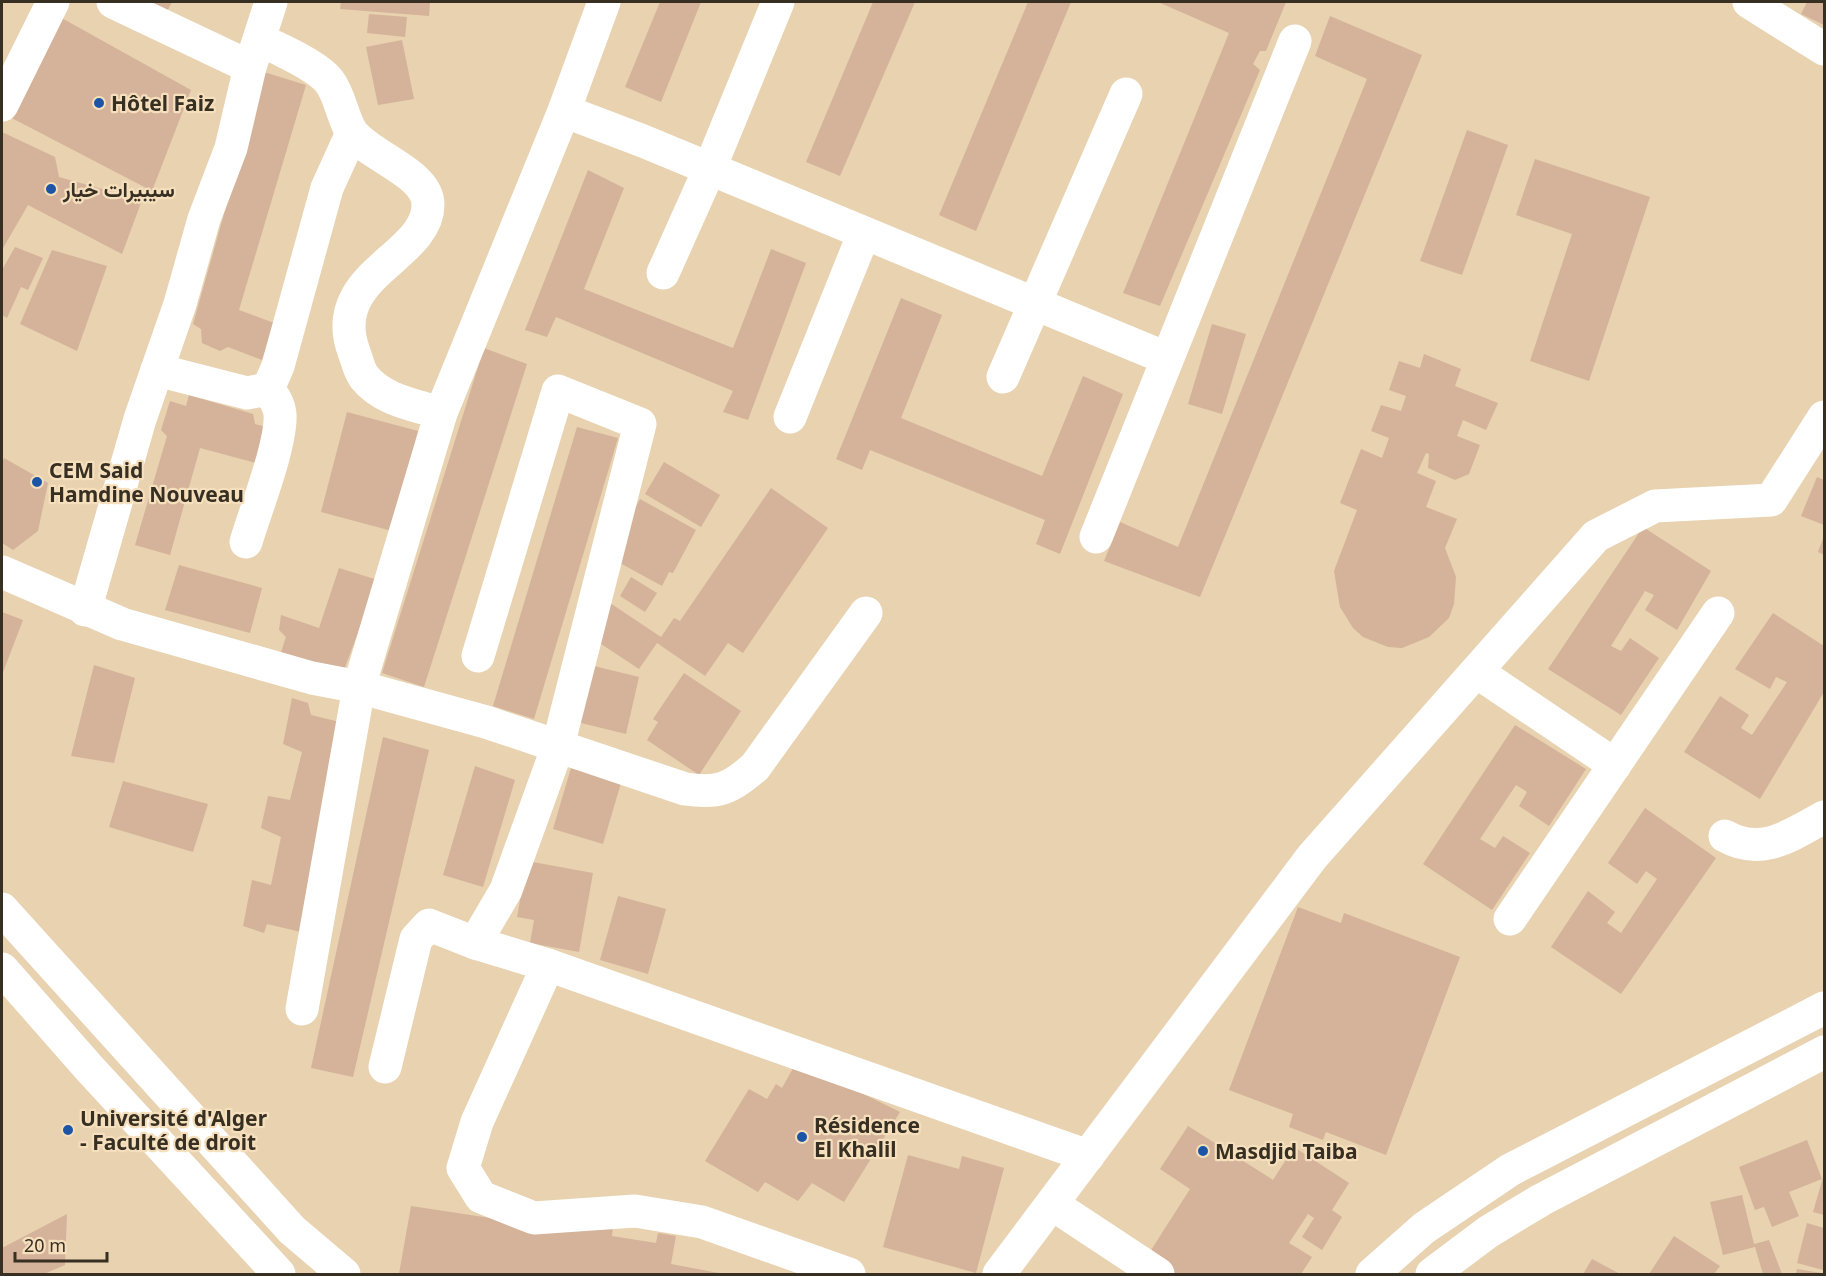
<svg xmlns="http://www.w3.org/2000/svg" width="1826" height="1276" viewBox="0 0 1826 1276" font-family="'Noto Sans',Vazirmatn,sans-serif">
<rect width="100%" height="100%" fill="#e8d2b0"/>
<g fill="#d4b39a">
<polygon points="122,2 172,2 161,23"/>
<polygon points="341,2 430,2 429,16 340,9"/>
<polygon points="660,2 701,2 661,102 625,87"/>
<polygon points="873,2 915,2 840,176 806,162"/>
<polygon points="1028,2 1071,2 976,231 939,215"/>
<polygon points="1158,2 1286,2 1266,51 1260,51 1253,64 1260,70 1160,306 1123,293 1229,33"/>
<polygon points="1807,2 1824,2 1824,25 1801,14"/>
<polygon points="369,14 407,17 405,37 367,33"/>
<polygon points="58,16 191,90 152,191 6,115"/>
<polygon points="1330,16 1422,55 1200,597 1104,561 1120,522 1178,547 1367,79 1315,56"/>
<polygon points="402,40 414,99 378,105 366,47"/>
<polygon points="264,72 306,85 239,310 274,323 262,360 228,347 220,351 202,343 201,329 193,324"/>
<polygon points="1467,130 1508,145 1462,275 1420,261"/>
<polygon points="2,132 55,157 59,177 142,200 122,254 28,205 2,250"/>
<polygon points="1535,159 1650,197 1589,381 1530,361 1572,234 1516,215"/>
<polygon points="588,170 624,188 584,289 733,348 771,249 806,263 748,420 723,412 733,391 556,317 547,337 525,330"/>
<polygon points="15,247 43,258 28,290 21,287 7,318 2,315 2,270"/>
<polygon points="52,250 107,266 77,351 20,324"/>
<polygon points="901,298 942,315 901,418 1042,476 1083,376 1123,394 1060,554 1036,544 1045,520 870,450 862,470 836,459"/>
<polygon points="1212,324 1246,334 1222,414 1188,404"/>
<polygon points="484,348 527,364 424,687 382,673"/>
<polygon points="1424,354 1461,369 1455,386 1498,403 1486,430 1463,420 1457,436 1480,445 1469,474 1455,480 1428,468 1429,454 1426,453 1417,473 1436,481 1426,507 1457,519 1445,548 1456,577 1454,604 1449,618 1429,637 1402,648 1388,647 1363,637 1353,628 1340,607 1334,571 1357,510 1340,503 1361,449 1382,458 1389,438 1371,431 1381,405 1401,411 1406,396 1389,390 1399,361 1420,368"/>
<polygon points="189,395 253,414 255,424 270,428 260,464 200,448 170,555 135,545 167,436 161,430 170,401 186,406"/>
<polygon points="347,412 418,431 392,531 321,512"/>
<polygon points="577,427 618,438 534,719 493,706"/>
<polygon points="4,458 48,483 38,531 13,550 2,543 2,464"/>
<polygon points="664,462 720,495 701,527 645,494"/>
<polygon points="1817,477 1824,480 1824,525 1801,516"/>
<polygon points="771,488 828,528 743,653 728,643 705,676 657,643 639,669 589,636 610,603 661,637 674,618 680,621"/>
<polygon points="640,499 696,530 673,573 669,572 662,586 609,557"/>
<polygon points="1643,527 1711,571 1677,630 1645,610 1654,595 1645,591 1611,646 1621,651 1630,638 1659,658 1621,715 1548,669"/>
<polygon points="1824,536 1824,555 1818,552"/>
<polygon points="179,565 262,588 250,633 165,610"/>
<polygon points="339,568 378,580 342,675 281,652 286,637 279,630 281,615 319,628"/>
<polygon points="631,577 657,593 645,612 620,596"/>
<polygon points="2,612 23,620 2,675"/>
<polygon points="1773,613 1824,646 1824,692 1760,799 1684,752 1720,696 1749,715 1741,728 1752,735 1787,682 1776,677 1770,689 1735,669"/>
<polygon points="94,665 135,678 114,763 71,756"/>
<polygon points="590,665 639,677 626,734 577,722"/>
<polygon points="684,673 741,711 699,775 647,740 658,722 653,719"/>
<polygon points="292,698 308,703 311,715 348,724 301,932 267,924 264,933 243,926 252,880 271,885 281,837 261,828 268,796 290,800 302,752 283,744"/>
<polygon points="1515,725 1586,769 1549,826 1519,806 1527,792 1516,785 1480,839 1495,848 1503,836 1530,853 1492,910 1423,864"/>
<polygon points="383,737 429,750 353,1077 311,1068"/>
<polygon points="475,766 515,780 483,887 443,875"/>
<polygon points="571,768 621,783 603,844 553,829"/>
<polygon points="123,781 208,804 193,852 109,827"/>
<polygon points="1645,808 1716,858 1621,994 1551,947 1588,891 1615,912 1607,923 1621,933 1657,879 1646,871 1637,884 1608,863"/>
<polygon points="527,861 593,873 579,952 530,943 534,920 517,917"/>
<polygon points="618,896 666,909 648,974 600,960"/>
<polygon points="1298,907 1341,923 1344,913 1460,957 1386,1155 1326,1132 1323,1140 1289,1127 1293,1114 1229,1090"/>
<polygon points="797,1061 900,1112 844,1202 812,1183 798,1201 765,1182 758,1192 705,1161 749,1089 767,1099 776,1084 782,1088"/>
<polygon points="1188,1126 1273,1180 1294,1147 1349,1183 1332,1210 1342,1217 1322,1250 1302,1237 1314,1218 1308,1214 1289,1243 1312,1257 1301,1274 1171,1274 1146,1258 1190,1189 1160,1169"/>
<polygon points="1807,1140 1822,1179 1789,1192 1799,1216 1772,1227 1764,1207 1755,1210 1739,1167"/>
<polygon points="908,1155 959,1169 962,1156 1004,1168 976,1273 883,1247"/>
<polygon points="1824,1174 1824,1215 1813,1212"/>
<polygon points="1742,1195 1754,1244 1769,1240 1782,1274 1763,1274 1755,1247 1723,1255 1710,1202"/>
<polygon points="411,1206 563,1229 613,1227 612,1236 656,1243 658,1233 676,1236 671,1264 724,1274 399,1274"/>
<polygon points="67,1214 65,1265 44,1274 2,1274 2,1248"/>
<polygon points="1807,1223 1824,1228 1823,1270 1797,1263"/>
<polygon points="1674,1236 1720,1266 1714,1274 1649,1274"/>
<polygon points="1592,1259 1620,1274 1583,1274"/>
<polygon points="1797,1269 1821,1273 1821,1274 1796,1274"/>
</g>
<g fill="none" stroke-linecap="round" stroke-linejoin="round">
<g stroke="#fff" stroke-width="33">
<polyline points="113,2 250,67"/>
<polyline points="1749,2 1824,49"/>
<path d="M259,40C278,48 317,66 329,81C340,95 342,116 351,131C367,156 427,172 428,204C429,258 325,274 354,352C357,360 359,370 364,377C382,400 414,405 441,413"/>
<polyline points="2,105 53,2"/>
<polyline points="564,111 643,141 1166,358"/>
<polyline points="663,273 710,168 778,2"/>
<polyline points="157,370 247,393 268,389 278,366 327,188 352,133"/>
<polyline points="1003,377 1126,94"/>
<polyline points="790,417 864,233"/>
<polyline points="1096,537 1295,41"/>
<path d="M246,542C255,511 282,444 280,414C279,404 274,397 268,389"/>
<path d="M2,572L122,624L312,678L359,687L486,722L685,789C718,794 730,789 755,767L866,613"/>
<polyline points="85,610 140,419 180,304 204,219 231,148 250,67 271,2"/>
<polyline points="1477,672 1615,765"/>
<path d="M1725,836C1762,857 1791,835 1824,817"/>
<polyline points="2,909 292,1230 344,1274"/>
<polyline points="1510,919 1718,613"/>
<polyline points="475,943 548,965 1088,1156"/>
<polyline points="548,965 477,1122 463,1168 481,1197 534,1218 635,1211 702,1222 849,1274"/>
<polyline points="2,969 90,1069 279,1274"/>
<polyline points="302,1009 359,687 441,413 564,111 604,2"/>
<polyline points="385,1067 416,939 429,925 475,943 506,890 558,746 640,424 558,391 478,656"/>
<polyline points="1052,1204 1158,1274"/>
<polyline points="999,1274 1312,857 1596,536 1655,506 1771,500 1824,417"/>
<polyline points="1372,1274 1424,1228 1510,1170 1824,1008"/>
<polyline points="1432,1274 1488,1232 1541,1200 1824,1052"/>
</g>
</g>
<g fill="#1c54a6" stroke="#f5dfbd" stroke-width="2">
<circle cx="99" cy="103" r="6"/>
<circle cx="51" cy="189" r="6"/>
<circle cx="37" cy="482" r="6"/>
<circle cx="68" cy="1130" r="6"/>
<circle cx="802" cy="1137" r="6"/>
<circle cx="1203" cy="1151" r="6"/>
</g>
<g text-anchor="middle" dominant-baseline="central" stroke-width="4.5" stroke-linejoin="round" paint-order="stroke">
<g font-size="21" font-weight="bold" fill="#372f22" stroke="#f5dfbd" text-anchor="start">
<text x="111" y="103">Hôtel Faiz</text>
<text x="63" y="189">سيبيرات خيار</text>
<text x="49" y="470">CEM Said<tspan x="49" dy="24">Hamdine Nouveau</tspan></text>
<text x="80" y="1118">Université d'Alger<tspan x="80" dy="24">- Faculté de droit</tspan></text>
<text x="814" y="1125">Résidence<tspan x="814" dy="24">El Khalil</tspan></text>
<text x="1215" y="1151">Masdjid Taiba</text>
</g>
</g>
<rect width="1826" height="1276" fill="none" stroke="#372f22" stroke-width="6"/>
<path d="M15 1252v9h92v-9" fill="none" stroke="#372f22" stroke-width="3"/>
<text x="24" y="1252" font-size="18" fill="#372f22" stroke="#f5dfbd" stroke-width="4.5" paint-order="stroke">20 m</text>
</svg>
